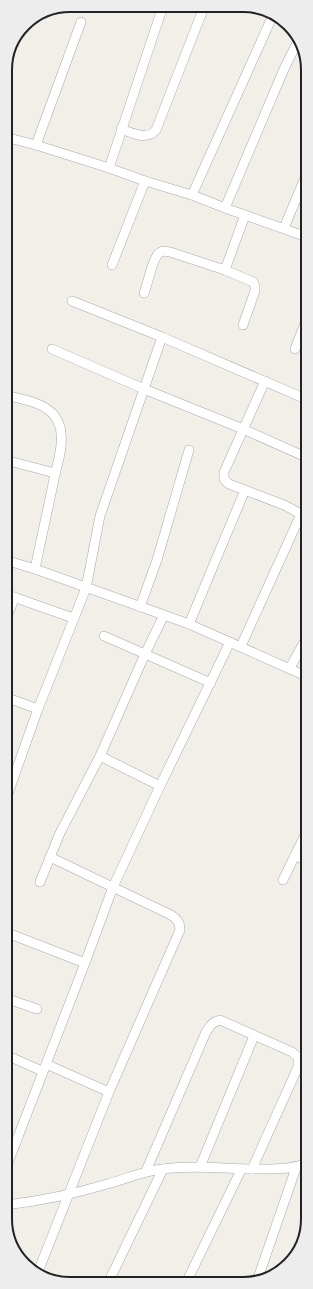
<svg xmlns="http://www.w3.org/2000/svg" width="313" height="1289" viewBox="0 0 313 1289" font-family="'Golos Text',sans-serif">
<rect width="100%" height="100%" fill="#f2efe9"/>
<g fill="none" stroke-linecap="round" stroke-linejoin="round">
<g stroke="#a9a9a9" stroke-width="10">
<g id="street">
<path d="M121,129C133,133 146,141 156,130L204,7"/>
<polyline points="5,137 36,145 109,168 145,181 192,195 225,208 307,237"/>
<polyline points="36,145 81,22"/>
<polyline points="109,168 163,6"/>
<polyline points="192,195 273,15"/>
<polyline points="225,208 284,69 298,41"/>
<polyline points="284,228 307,173"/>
<polyline points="112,265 145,181"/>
<polyline points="225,270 245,215"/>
<path d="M144,293C148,283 152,261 158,254C161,250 166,251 170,252L225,270L253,282L255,286V291L243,325"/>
<polyline points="72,301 162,337 308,400"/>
<polyline points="52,349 144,389 243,429 308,458"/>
<polyline points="295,349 305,323 308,321"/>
<polyline points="265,381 224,472 224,479 229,484 284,505 301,514 308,519"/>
<path d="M5,395C21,399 42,402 53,414C58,420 61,427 61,434C63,448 57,465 54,479C48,509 41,539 35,569"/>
<polyline points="5,460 55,473"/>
<polyline points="5,560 35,569 189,624 308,677"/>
<polyline points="5,594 73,618"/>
<polyline points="140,607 157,560 189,450"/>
<polyline points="5,621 15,597"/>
<polyline points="189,624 245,490"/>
<polyline points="104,636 211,683"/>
<polyline points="241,646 301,514"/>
<polyline points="290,668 308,635"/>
<polyline points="5,697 38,709"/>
<polyline points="100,756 160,786"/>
<polyline points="5,802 38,709 86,588 100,516 162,337"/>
<polyline points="295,855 308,862"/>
<polyline points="283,880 308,829"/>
<polyline points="40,882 60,833 100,756 145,654 164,615"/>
<polyline points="5,932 85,963"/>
<polyline points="305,972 308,966"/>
<polyline points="5,998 37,1009"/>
<polyline points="6,1055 42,1071"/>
<polyline points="46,1064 109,1092"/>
<polyline points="200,1167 254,1036"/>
<polyline points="6,1168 85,963 113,887 160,786 230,642"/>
<path d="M146,1171L206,1032C210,1026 212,1022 220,1020L292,1052L298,1057V1067L252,1169"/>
<path d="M6,1205C40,1201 74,1194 107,1184C126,1179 143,1171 163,1169C196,1164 230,1170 263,1169C279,1169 293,1169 308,1163"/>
<path d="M38,1272L109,1092L180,930C180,922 177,919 171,915L50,857"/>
<polyline points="257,1281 296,1168"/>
<polyline points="108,1283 163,1169"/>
<polyline points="186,1283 241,1170"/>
</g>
</g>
<use href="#street" stroke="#fff" stroke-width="9"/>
</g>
<path d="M0 0H313V1289H0ZM70 12H243A58 58 0 0 1 301 70V1219A58 58 0 0 1 243 1277H70A58 58 0 0 1 12 1219V70A58 58 0 0 1 70 12Z" fill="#ededed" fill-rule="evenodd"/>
<path fill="none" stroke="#222" stroke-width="2" d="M70 12H243A58 58 0 0 1 301 70V1219A58 58 0 0 1 243 1277H70A58 58 0 0 1 12 1219V70A58 58 0 0 1 70 12Z"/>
</svg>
